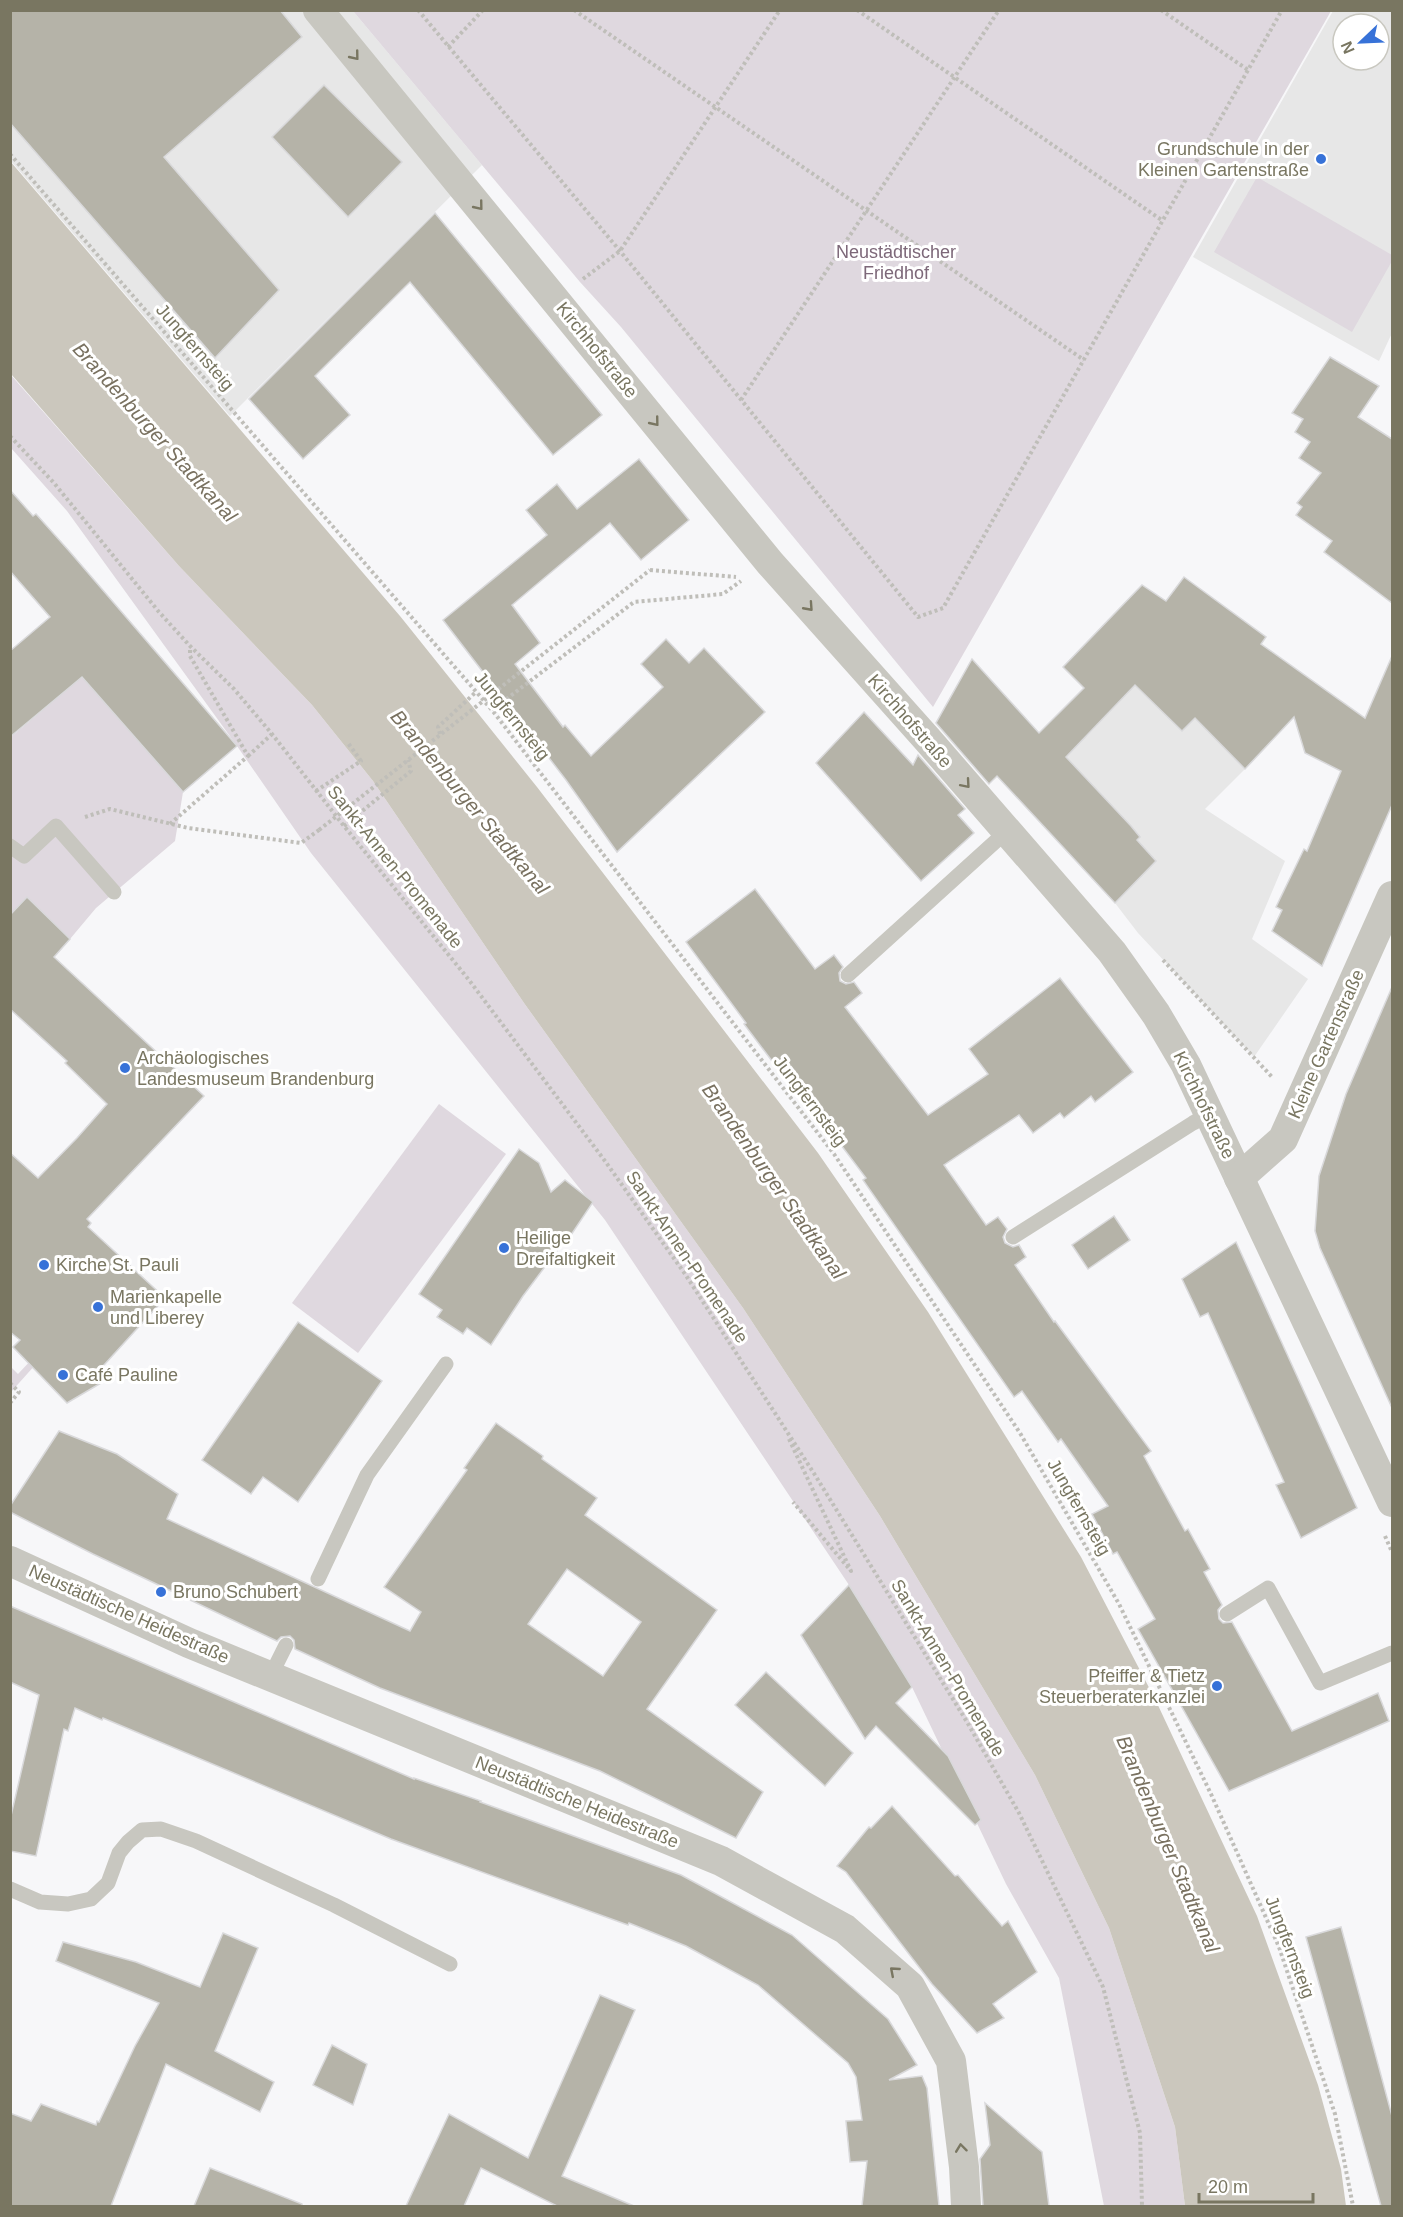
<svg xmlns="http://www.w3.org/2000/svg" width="1403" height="2217" viewBox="0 0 1403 2217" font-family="Arial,sans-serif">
<rect width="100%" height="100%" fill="#f7f7f9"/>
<g fill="#e7e7e7" fill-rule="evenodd">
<polygon points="10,11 353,11 482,165 230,416 11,161"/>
<path d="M1333,11H1392V333L1379,361L1193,257ZM1343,24H1379V60H1343Z"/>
<polygon points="1135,685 1195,718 1245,769 1205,809 1285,861 1252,939 1308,979 1254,1057 1138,933 1115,903 1067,850 1041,731 1060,712 1087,736"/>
</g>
<g fill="#dfd8df">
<polygon points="353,11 1331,11 933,707 621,327 580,282"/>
<polygon points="1257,177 1392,255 1392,261 1352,332 1214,252"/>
<polygon points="10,374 179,566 312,705 373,781 524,1003 743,1308 880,1516 1035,1775 1109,1928 1175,2127 1185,2206 1104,2206 1059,1978 1006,1884 912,1687 849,1585 605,1220 311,853 237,746 67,511 11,448"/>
<polygon points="82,677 183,792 175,841 96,908 70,939 27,898 11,915 11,737"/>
<polygon points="439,1104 506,1154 358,1353 292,1303"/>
<polygon points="34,1357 36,1364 11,1392 11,1367 18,1374"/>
</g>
<polygon fill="#cbc7bd" points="10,161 400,616 537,787 818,1153 928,1312 1081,1557 1156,1701 1194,1782 1257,1916 1318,2085 1341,2169 1346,2206 1185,2206 1175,2127 1109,1928 1035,1775 880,1516 743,1308 524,1003 373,781 312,705 179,566 11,374"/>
<g fill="#b5b3a8" stroke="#d9d9db" stroke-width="1.5" fill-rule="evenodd">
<polygon points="10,10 280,10 302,37 164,157 279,290 215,358 10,123"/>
<polygon points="324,85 402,162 348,217 272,137"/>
<polygon points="435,213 602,415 553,455 410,282 315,376 350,415 303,459 249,399"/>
<polygon points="1330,357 1379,386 1358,417 1392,439 1392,603 1324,552 1332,541 1296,515 1302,507 1297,503 1321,473 1299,458 1310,442 1295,432 1303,419 1292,413"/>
<polygon points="639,459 689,520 641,560 610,523 512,605 540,643 515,664 563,727 565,725 591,756 663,687 641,664 666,639 689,663 704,648 765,712 617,852 566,780 443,620 547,535 526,510 557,484 577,509"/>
<polygon points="10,490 33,516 36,514 70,552 237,746 183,792 82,677 10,737 10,651 50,617 10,571"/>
<polygon points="1184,577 1266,637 1261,644 1365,718 1392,656 1392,805 1322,966 1272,931 1282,910 1276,907 1304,849 1307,851 1341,771 1305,753 1294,717 1245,769 1195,718 1182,731 1135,685 1066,757 1131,826 1140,837 1137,840 1156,861 1115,903 997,776 989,784 936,723 972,659 1039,733 1084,688 1063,667 1142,585 1166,601"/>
<polygon points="864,712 913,765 918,755 965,809 958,815 974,833 921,881 816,763"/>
<polygon points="755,889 815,969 834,955 843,967 839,973 840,981 846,984 854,982 862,993 845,1007 928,1115 988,1074 969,1049 1060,978 1133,1072 1095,1102 1091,1096 1064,1118 1060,1113 1033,1133 1019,1115 944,1165 986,1225 998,1217 1007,1229 1003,1237 1005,1243 1013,1247 1019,1245 1026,1257 1015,1265 1054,1322 1055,1321 1151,1451 1144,1456 1185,1531 1188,1529 1210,1569 1204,1572 1222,1605 1218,1610 1219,1619 1223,1623 1232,1622 1292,1731 1378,1693 1389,1721 1229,1791 1138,1629 1155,1619 1117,1552 1113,1554 1092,1514 1108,1506 1061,1439 1058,1442 1022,1391 1014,1397 863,1180 866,1178 776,1059 772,1061 744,1024 746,1023 686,942"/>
<polygon points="27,897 70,939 54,957 204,1096 87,1219 91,1223 88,1227 165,1298 94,1376 101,1383 67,1403 13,1347 20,1340 10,1332 10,1153 38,1178 77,1138 107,1104 65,1063 67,1061 10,1009 10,915"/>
<polygon points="1392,987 1392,1408 1320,1248 1315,1231 1319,1176 1346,1094"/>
<polygon points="519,1149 539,1163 551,1192 565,1180 593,1202 567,1241 565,1240 523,1296 491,1345 467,1328 463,1334 437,1317 442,1310 419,1294"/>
<polygon points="1114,1216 1130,1240 1088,1269 1072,1245"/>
<polygon points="1236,1242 1357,1508 1301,1538 1276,1485 1284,1482 1208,1313 1200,1317 1182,1279"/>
<polygon points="298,1322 382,1381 298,1502 263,1477 251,1494 202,1460"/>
<path d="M496,1423L543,1456L542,1459L597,1498L585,1515L717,1610L647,1709L763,1792L736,1838L600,1771L380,1688L295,1649L294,1640L290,1636L281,1637L277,1641L93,1554L10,1512V1506L59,1431L117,1454L178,1494L167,1519L410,1631L421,1612L384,1587L467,1470L464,1468ZM567,1569L641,1622L603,1676L528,1624Z"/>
<polygon points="849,1585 912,1687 896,1703 948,1756 981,1820 975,1825 876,1726 865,1739 801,1635"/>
<polygon points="10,1606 414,1779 414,1778 481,1801 480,1802 681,1875 792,1935 888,2019 917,2065 889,2080 922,2076 927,2088 939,2206 862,2206 867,2161 850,2162 846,2121 862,2120 856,2077 848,2063 758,1985 686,1946 629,1923 628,1925 391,1839 103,1718 102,1720 75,1708 68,1731 64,1729 36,1856 10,1851 10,1820 39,1695 10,1682"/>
<polygon points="766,1672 853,1753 825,1786 735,1705"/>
<polygon points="892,1806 955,1876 958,1875 1002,1926 1008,1921 1037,1972 993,2004 1004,2018 977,2033 932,1984 846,1872 837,1866 869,1827 871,1828"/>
<polygon points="1341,1927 1392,2116 1392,2206 1381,2206 1306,1937"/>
<polygon points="223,1933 258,1948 215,2051 274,2082 260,2112 166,2064 111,2206 10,2206 10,2113 31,2121 41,2104 96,2125 97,2121 99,2122 135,2046 159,2003 56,1961 63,1942 136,1962 200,1987"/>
<polygon points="600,1995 635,2010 562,2176 634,2206 557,2206 481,2168 464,2206 406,2206 449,2114 528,2158"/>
<polygon points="332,2045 367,2064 353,2105 313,2085"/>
<polygon points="985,2103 1042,2152 1049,2206 983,2206 980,2159 990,2145"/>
<polygon points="210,2168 302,2204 302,2206 194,2206"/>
</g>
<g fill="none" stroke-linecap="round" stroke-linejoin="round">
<g stroke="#bfbeb9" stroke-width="4" stroke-dasharray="3 3" stroke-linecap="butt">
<polyline points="418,10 620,251 918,617 943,608 1282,10"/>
<polyline points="574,10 1084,360"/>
<polyline points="857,10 1163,221"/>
<polyline points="1161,10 1248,70"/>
<polyline points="448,47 483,10"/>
<polyline points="10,154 492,710 834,1154 1020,1433 1119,1604 1211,1794 1279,1947 1335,2114 1353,2206"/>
<polyline points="583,279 620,251 780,10"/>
<polyline points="741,400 999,10"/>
<polyline points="10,436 54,483 159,612 190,646 234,689 272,734 344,826 469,980 605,1161 685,1274 815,1475 967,1722 1019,1813 1103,1987 1140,2133 1142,2206"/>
<polyline points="650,570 736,577"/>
<polyline points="492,710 634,602 723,594 741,581"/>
<polyline points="440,734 438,727 476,692"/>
<polyline points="248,756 272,734"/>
<polyline points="316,791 361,761 348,743"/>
<polyline points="85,817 110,809 188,828 301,843 319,830"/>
<polyline points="170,824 248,756 190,656 190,647"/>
<polyline points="344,826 411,771 408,760"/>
<polyline points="1163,960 1273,1078"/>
<polyline points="10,1383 19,1392 10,1403"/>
<polyline points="789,1439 851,1571 793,1502"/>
<polyline points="1385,1536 1392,1552"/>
</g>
<g stroke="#c8c7c0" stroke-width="15">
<polyline points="10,846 24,856 56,826 114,892"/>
<polyline points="848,975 1007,831"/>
<polyline points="1013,1237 1193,1123 1210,1114"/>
<polyline points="318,1579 367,1475 446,1364"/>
<polyline points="1227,1614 1268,1588 1320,1683 1392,1653"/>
<polyline points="270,1677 286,1645"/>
<polyline points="10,1889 40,1902 68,1904 91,1899 108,1883 119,1853 128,1842 142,1830 161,1829 196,1841 334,1905 450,1964"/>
</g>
<g stroke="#c8c7c0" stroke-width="30">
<polyline points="318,10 770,563 927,739 1112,952 1156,1014 1186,1065 1392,1502"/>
<polyline points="1239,1178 1283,1139 1392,896"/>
<polyline points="10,1561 189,1643 721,1861 845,1929 910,1986 951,2061 964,2167 966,2206"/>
</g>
<polyline stroke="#bfbeb9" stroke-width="4" stroke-dasharray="3 3" stroke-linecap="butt" points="319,830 650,570"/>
</g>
<defs><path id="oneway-chevron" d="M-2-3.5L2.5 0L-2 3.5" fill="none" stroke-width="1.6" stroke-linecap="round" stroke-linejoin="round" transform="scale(1.5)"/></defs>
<g stroke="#797661">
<use href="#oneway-chevron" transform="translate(355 56) rotate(51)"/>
<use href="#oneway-chevron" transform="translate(479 206) rotate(51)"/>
<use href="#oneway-chevron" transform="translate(655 422) rotate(51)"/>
<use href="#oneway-chevron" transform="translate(809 607) rotate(48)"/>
<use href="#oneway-chevron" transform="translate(966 784) rotate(49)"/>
<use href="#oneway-chevron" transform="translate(894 1971) rotate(-139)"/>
<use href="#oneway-chevron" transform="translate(961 2148) rotate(-97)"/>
</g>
<g fill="#3772d8" stroke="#fff" stroke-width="2">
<circle cx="1321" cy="159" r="6"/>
<circle cx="125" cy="1068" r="6"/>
<circle cx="504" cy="1248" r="6"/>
<circle cx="44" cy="1265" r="6"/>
<circle cx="98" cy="1307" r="6"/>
<circle cx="63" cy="1375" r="6"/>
<circle cx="161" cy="1592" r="6"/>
<circle cx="1217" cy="1686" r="6"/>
</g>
<g text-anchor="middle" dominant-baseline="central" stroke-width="6" stroke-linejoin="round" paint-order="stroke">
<g font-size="18" fill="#797661" stroke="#fff" text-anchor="start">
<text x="1309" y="149" text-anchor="end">Grundschule in der<tspan x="1309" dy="21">Kleinen Gartenstraße</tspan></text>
<text x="137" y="1058">Archäologisches<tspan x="137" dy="21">Landesmuseum Brandenburg</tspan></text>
<text x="516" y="1238">Heilige<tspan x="516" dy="21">Dreifaltigkeit</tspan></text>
<text x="56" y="1265">Kirche St. Pauli</text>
<text x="110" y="1297">Marienkapelle<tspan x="110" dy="21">und Liberey</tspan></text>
<text x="75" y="1375">Café Pauline</text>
<text x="173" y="1592">Bruno Schubert</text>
<text x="1205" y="1676" text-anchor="end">Pfeiffer &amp; Tietz<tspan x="1205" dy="21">Steuerberaterkanzlei</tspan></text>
</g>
<g font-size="18" fill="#7d6879" stroke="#fff">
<text x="896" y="252">Neustädtischer<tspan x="896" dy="21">Friedhof</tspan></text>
</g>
<g font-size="18" fill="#797661" stroke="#fff">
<text transform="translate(195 347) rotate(49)">Jungfernsteig</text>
<text transform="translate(597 350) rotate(51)">Kirchhofstraße</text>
<text transform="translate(512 716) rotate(51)">Jungfernsteig</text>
<text transform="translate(910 721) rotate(49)">Kirchhofstraße</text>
<text transform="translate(395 867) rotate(51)">Sankt-Annen-Promenade</text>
<text transform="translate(1326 1044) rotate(-66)">Kleine Gartenstraße</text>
<text transform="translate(810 1101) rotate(53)">Jungfernsteig</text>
<text transform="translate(1204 1105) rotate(64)">Kirchhofstraße</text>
<text transform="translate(687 1257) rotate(56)">Sankt-Annen-Promenade</text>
<text transform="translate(1079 1507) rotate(60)">Jungfernsteig</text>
<text transform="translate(129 1614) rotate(24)">Neustädtische Heidestraße</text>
<text transform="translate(948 1668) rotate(59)">Sankt-Annen-Promenade</text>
<text transform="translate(577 1802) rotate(22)">Neustädtische Heidestraße</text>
<text transform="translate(1290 1947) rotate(69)">Jungfernsteig</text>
</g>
<g font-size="20" font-style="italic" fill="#797160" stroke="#fff">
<text transform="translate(155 432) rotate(48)">Brandenburger Stadtkanal</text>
<text transform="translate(470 802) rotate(50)">Brandenburger Stadtkanal</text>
<text transform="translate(774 1181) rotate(55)">Brandenburger Stadtkanal</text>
<text transform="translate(1168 1844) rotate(67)">Brandenburger Stadtkanal</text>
</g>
</g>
<rect width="1403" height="2217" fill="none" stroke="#797661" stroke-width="24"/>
<g transform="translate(1361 42) rotate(247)"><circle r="28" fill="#ffffff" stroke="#c9c8c0" stroke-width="1.5"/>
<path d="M0-4.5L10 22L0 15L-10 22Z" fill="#3772d8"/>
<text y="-9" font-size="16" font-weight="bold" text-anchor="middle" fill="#797661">N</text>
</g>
<path d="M1199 2193v9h114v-9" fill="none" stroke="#797661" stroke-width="3"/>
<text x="1208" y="2193" font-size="18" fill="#797661" stroke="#ffffff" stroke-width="4.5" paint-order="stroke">20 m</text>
</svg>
